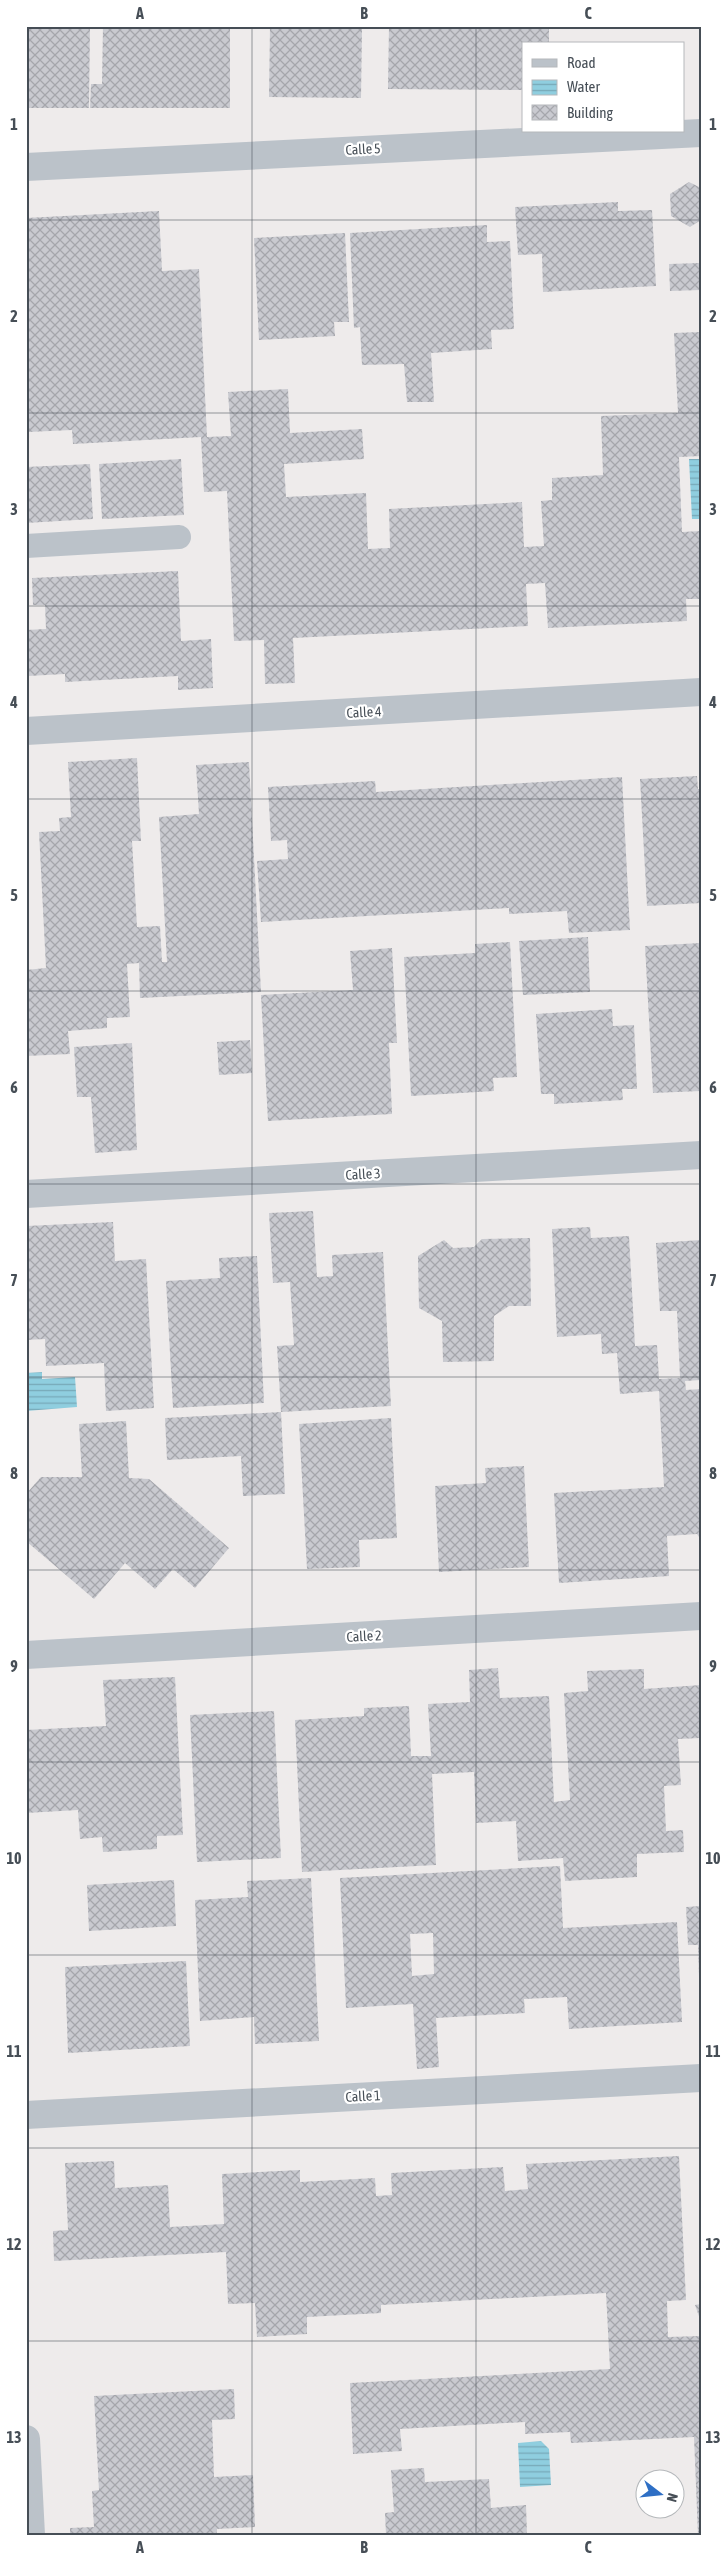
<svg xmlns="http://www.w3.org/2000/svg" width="727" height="2561" viewBox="0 0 727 2561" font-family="'Asap Condensed',sans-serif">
<defs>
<pattern id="water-rules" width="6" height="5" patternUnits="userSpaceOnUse" patternTransform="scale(1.25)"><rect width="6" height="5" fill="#8fcedf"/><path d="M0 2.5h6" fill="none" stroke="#77a9b8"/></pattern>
<pattern id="building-cross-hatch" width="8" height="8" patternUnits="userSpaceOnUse" patternTransform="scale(1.25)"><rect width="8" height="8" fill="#c9cad0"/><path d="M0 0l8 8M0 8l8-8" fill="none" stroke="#a5a6ac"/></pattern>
</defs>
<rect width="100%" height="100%" fill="#eeebeb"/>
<g fill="url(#water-rules)">
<polygon points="689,459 701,459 701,519 692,519"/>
<polygon points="42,1372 42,1379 75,1377 77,1407 26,1411 26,1373"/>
<polygon points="541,2441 549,2449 551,2485 520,2487 518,2443"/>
</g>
<g fill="url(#building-cross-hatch)" fill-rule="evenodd">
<polygon points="26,26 90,26 89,108 26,108"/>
<polygon points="103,26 230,26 230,108 90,108 91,84 102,84"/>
<polygon points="270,26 362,26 361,98 269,97"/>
<polygon points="389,26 549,26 549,44 523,44 523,90 388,89"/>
<polygon points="689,182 701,188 701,220 690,227 671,216 670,194"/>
<polygon points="618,202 618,211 652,210 656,286 543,292 542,254 518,255 515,207"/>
<polygon points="159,211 162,271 199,269 207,437 231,436 228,392 288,389 290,433 362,429 364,459 284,464 286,497 366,493 368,549 390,548 389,509 522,502 524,547 544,546 541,501 552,500 552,478 603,475 601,416 678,413 674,333 701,332 701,456 679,457 682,532 701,531 701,599 686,599 687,621 548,628 545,583 526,584 528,626 293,638 295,683 265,684 264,640 234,641 227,491 204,492 201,437 73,444 72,430 28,432 26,218"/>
<polygon points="487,225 487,242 510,241 514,329 491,330 492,349 431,353 434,402 407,402 404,364 362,365 360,327 354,328 350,233"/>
<polygon points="345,233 349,322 334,322 335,336 259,340 254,238"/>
<polygon points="701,263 701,290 670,291 669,264"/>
<polygon points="181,459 184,515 102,519 99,464"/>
<polygon points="90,464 93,519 26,523 26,467"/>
<polygon points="178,571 181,641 211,639 213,688 178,690 178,676 65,682 65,674 28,676 26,630 46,629 45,605 33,605 32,578"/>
<polygon points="137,758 141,841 132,841 137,927 160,926 162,962 167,962 159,817 199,814 196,765 249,762 261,992 140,998 139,963 127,964 130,1017 107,1018 107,1028 68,1031 70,1054 26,1056 26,970 46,968 39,832 60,831 59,818 71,817 68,762"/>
<polygon points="697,776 698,789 701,789 701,903 647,906 640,779"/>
<polygon points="622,777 630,930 569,933 567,911 509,914 509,908 261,922 257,861 288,859 287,840 271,841 268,787 375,781 376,792"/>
<polygon points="588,937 590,992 523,995 519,941"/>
<polygon points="510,942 517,1077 493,1078 494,1091 411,1096 404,957 475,953 475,944"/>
<polygon points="701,943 701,1091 653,1093 645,946"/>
<polygon points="392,948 397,1043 389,1043 392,1114 268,1121 261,995 353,990 350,951"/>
<polygon points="612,1009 613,1026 634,1025 637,1089 622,1089 623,1100 554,1104 554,1094 541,1094 536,1014"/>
<polygon points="250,1040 252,1073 219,1075 217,1042"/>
<polygon points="132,1043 137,1150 95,1153 91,1097 77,1097 74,1047"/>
<polygon points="313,1211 317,1277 333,1276 332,1255 383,1252 391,1406 281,1412 277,1346 294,1345 290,1282 273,1283 269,1213"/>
<polygon points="113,1222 115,1261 146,1259 154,1408 106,1411 104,1363 46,1366 45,1339 26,1340 26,1226"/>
<polygon points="590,1227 591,1238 629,1236 635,1346 657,1345 659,1379 680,1378 677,1311 660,1311 656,1243 701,1240 701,1380 685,1381 686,1390 701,1389 701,1540 697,1534 667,1536 669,1576 559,1583 554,1493 664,1487 659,1391 620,1394 617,1353 602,1354 601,1334 557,1337 552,1229"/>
<polygon points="530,1238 531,1306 509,1306 494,1316 494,1361 443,1362 442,1321 419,1308 418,1256 444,1240 453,1248 474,1247 482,1239"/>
<polygon points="257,1256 264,1403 173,1408 166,1281 220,1278 219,1258"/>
<polygon points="281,1412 285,1494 243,1496 241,1456 167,1460 165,1418"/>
<polygon points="391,1418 397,1538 359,1540 360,1567 307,1569 299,1424"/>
<polygon points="126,1421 129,1478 149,1479 229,1548 195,1588 173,1569 155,1589 125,1563 94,1599 26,1541 26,1516 29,1512 26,1509 26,1494 41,1477 82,1477 79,1424"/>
<polygon points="524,1466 529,1567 439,1572 435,1486 486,1483 485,1468"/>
<polygon points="498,1668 500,1698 549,1696 554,1802 570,1800 564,1693 588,1691 587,1671 644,1669 644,1689 701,1685 701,1738 678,1739 681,1785 664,1786 666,1831 683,1830 684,1852 637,1854 637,1877 565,1881 563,1858 518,1861 516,1821 476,1823 474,1772 432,1774 436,1865 302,1872 295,1720 364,1716 364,1708 409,1706 411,1756 431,1756 428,1704 470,1702 469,1670"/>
<polygon points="175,1677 183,1835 157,1836 157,1849 103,1852 102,1837 80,1839 78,1810 26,1813 26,1730 106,1726 103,1680"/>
<polygon points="274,1711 281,1858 197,1862 190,1715"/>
<path d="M560,1866L563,1928L677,1922L682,2022L569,2029L567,1997L524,1999L525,2013L436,2018L439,2067L417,2069L413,2004L346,2008L340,1878ZM433,1933L434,1974L412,1976L410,1934Z"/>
<polygon points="311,1878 319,2041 255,2044 254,2017 200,2021 195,1900 248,1897 247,1881"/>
<polygon points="174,1880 176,1926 89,1931 87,1885"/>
<polygon points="701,1906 701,1977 699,1977 698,1945 688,1945 686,1907"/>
<polygon points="186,1961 190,2046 68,2053 65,1967"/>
<polygon points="679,2156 686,2300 667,2301 668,2337 701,2336 701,2535 698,2535 694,2437 571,2443 570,2432 525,2434 525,2422 400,2429 402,2451 353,2454 350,2383 610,2369 606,2293 381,2305 381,2313 307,2317 307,2334 257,2337 255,2303 228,2304 226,2252 54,2261 53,2231 68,2230 65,2163 114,2161 115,2188 168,2185 170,2227 224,2224 222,2174 300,2170 300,2182 375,2178 376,2196 392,2195 391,2173 503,2167 505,2191 528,2189 526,2164"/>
<polygon points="701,2304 701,2322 695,2305"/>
<polygon points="234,2389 235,2419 212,2420 214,2477 253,2475 255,2527 217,2529 217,2535 70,2535 70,2528 94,2527 92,2491 99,2490 94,2396"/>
<polygon points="424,2468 425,2482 489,2479 491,2508 526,2505 527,2535 386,2535 385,2513 394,2512 391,2470"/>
</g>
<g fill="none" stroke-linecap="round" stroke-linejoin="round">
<polyline stroke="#bbc2c9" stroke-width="24" points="26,546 179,537"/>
<g stroke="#bbc2c9" stroke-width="28">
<polyline points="26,167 701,133"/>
<polyline points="26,731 701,692"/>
<polyline points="26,1194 701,1155"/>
<polyline points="26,1655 701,1616"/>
<polyline points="26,2115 701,2078"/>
<polyline points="26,2439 31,2535"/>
</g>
</g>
<path fill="none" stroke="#464e56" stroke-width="1" stroke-opacity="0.55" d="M252,26V2535M476,26V2535M26,220H701M26,413H701M26,606H701M26,799H701M26,991H701M26,1184H701M26,1377H701M26,1570H701M26,1762H701M26,1955H701M26,2148H701M26,2341H701"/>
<g text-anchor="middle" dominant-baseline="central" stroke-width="4.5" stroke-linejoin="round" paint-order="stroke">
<g font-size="14" fill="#464e56" stroke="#fff">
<text transform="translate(363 149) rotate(-3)">Calle 5</text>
<text transform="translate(364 712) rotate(-3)">Calle 4</text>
<text transform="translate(363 1174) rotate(-3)">Calle 3</text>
<text transform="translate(364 1636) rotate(-3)">Calle 2</text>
<text transform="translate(363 2096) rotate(-3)">Calle 1</text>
</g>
</g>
<rect width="727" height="2561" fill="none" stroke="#ffffff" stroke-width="55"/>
<rect x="522" y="42" width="162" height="90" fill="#ffffff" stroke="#b5b8bb"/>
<rect x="532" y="59" width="25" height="8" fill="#bbc2c9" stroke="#b5b8bb"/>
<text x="567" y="68" font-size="15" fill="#464e56">Road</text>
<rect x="532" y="80" width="25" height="15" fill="url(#water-rules)" stroke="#b5b8bb"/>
<text x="567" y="92" font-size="15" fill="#464e56">Water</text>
<rect x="532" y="105" width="25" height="15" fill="url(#building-cross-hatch)" stroke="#b5b8bb"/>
<text x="567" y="118" font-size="15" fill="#464e56">Building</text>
<g transform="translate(660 2494) rotate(106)"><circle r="24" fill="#ffffff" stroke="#b5b8bb"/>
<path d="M0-4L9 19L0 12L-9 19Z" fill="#2e6fc5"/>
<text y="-8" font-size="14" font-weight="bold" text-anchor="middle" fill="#464e56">N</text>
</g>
<rect x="28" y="28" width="672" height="2506" fill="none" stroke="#464e56" stroke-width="2"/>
<g font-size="16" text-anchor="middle" font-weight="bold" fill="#464e56">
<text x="140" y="19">A</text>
<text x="364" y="19">B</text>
<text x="588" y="19">C</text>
<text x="14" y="130">1</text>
<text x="713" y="130">1</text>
<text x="14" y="322">2</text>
<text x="713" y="322">2</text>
<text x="14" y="515">3</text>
<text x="713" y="515">3</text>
<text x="14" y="708">4</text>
<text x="713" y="708">4</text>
<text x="14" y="901">5</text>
<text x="713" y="901">5</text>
<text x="14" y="1093">6</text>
<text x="713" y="1093">6</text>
<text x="14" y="1286">7</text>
<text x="713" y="1286">7</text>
<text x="14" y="1479">8</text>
<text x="713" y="1479">8</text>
<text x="14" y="1672">9</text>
<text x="713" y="1672">9</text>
<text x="14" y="1864">10</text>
<text x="713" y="1864">10</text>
<text x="14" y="2057">11</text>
<text x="713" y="2057">11</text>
<text x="14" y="2250">12</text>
<text x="713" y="2250">12</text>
<text x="14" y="2443">13</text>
<text x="713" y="2443">13</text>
<text x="140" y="2553">A</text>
<text x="364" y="2553">B</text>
<text x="588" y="2553">C</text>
</g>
</svg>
